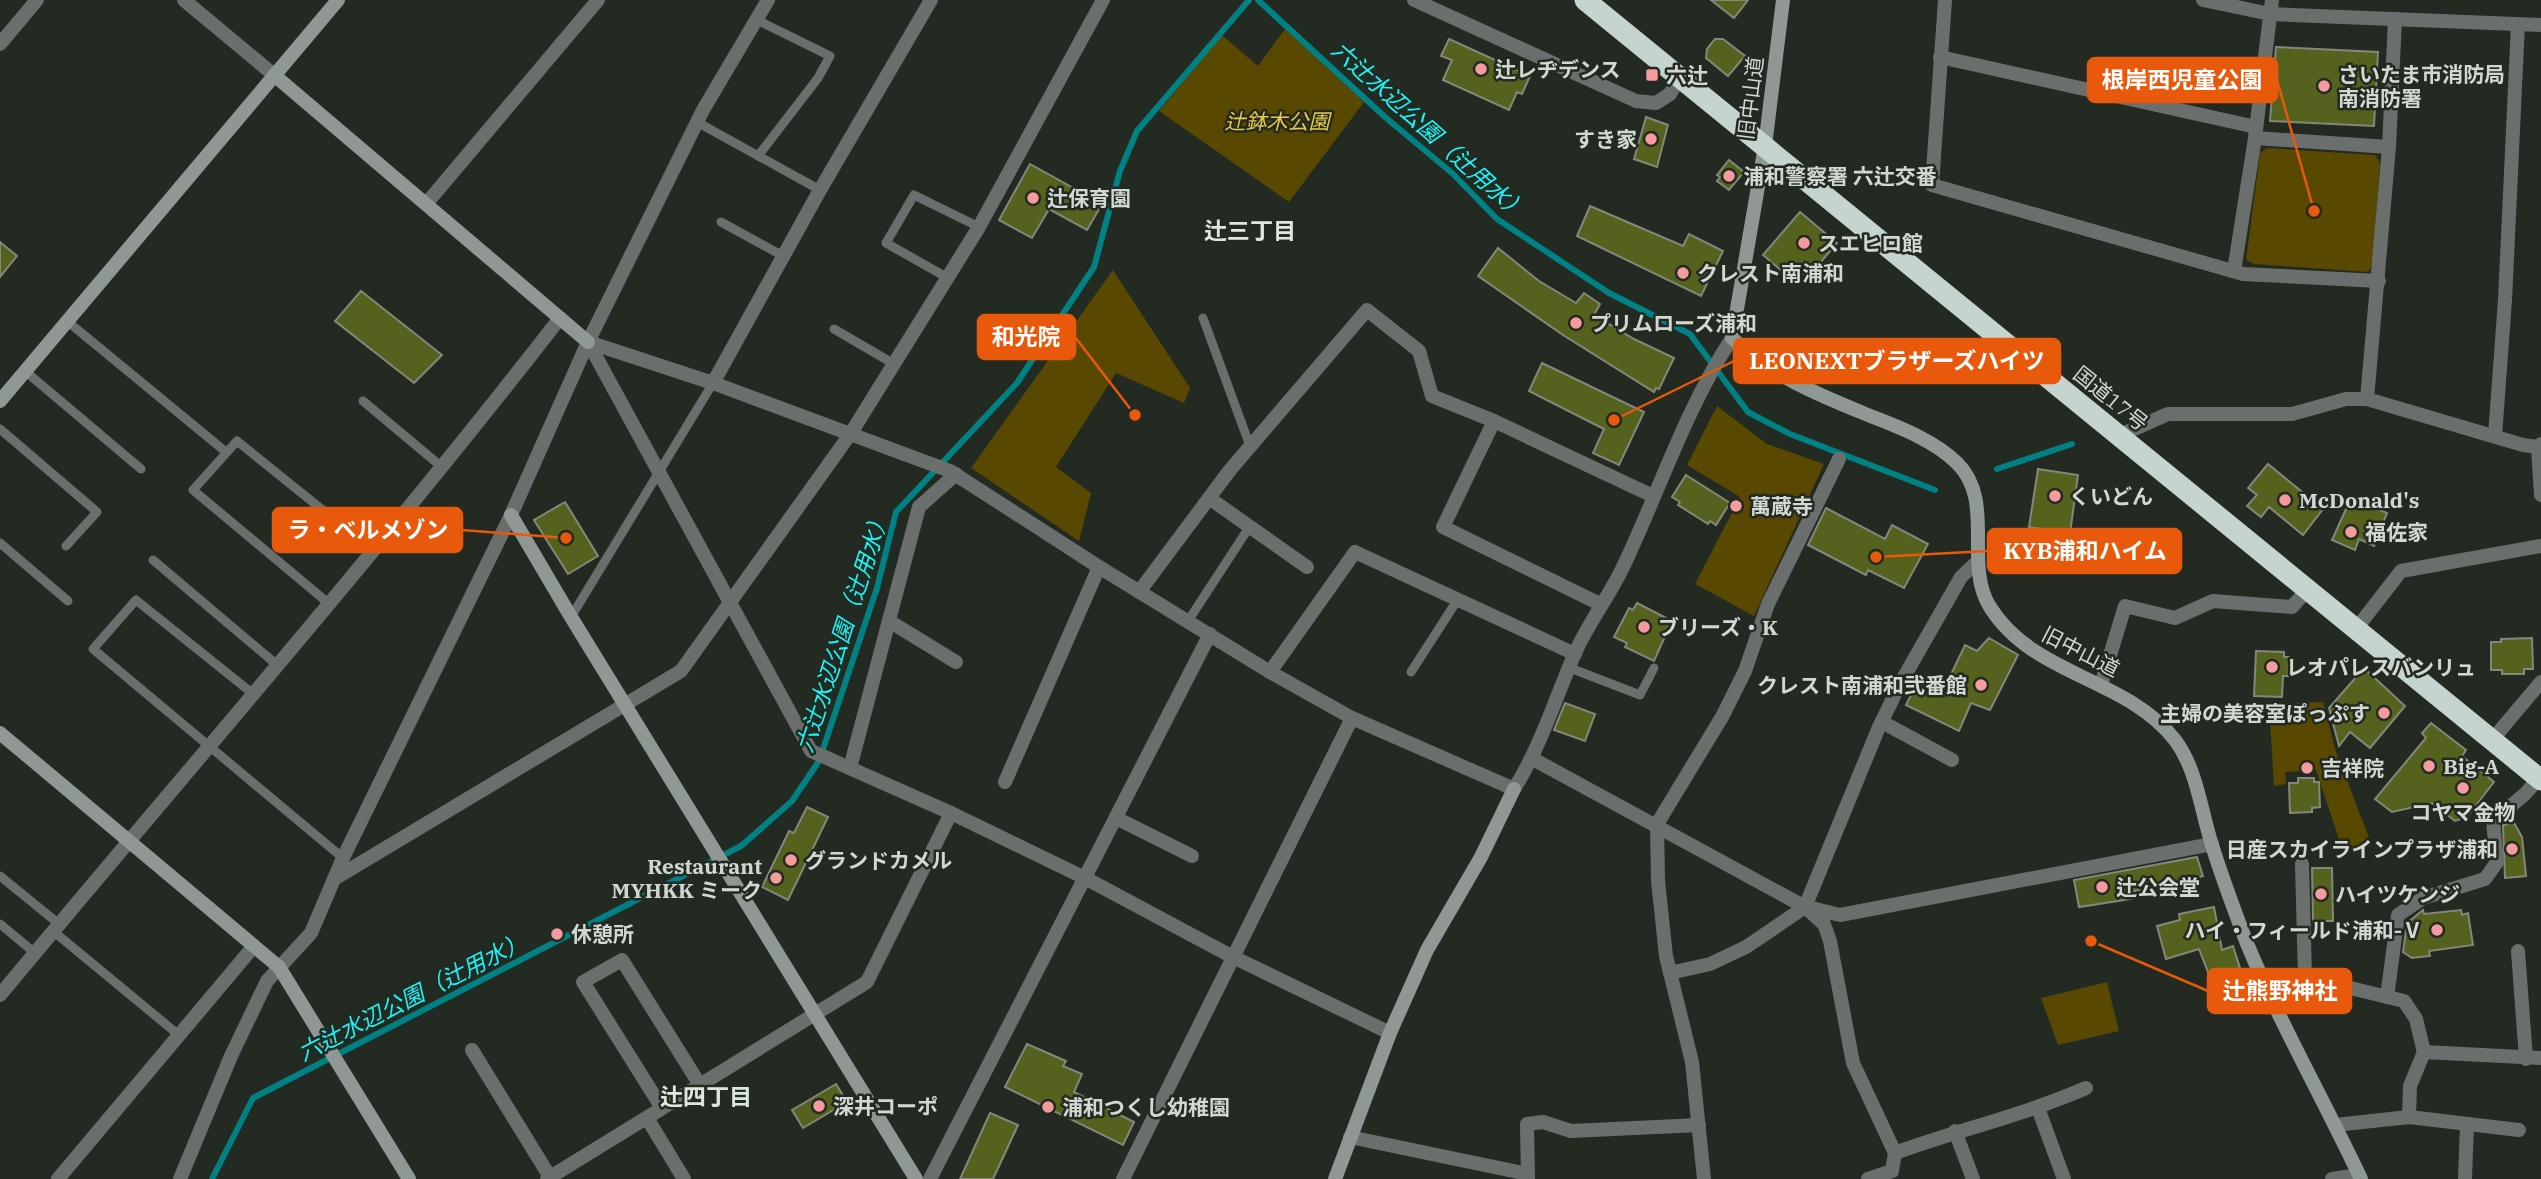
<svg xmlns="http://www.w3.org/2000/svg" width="2541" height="1179" viewBox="0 0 2541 1179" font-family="'IBM Plex Serif','Noto Sans JP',serif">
<rect width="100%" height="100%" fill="#222a22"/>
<g fill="#594800">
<polygon points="1285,29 1364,102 1289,202 1159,111 1222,35 1258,66"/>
<polygon points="2267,148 2375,155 2380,163 2373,265 2368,272 2254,264 2246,260 2260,153"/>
<polygon points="1113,270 1190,388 1184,403 1116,373 1056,467 1091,493 1079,541 971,468"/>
<polygon points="1717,406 1767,444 1824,464 1754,616 1695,584 1740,497 1687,465"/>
<polygon points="2323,702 2336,752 2370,840 2343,851 2316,770 2285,772 2286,784 2274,786 2269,704"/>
<polygon points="2107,982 2119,1031 2058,1045 2041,998"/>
</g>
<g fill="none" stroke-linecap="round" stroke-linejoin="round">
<g stroke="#008284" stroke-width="6">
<polyline points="1258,0 1385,117 1452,173 1497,219 1609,293 1690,334 1748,412 1790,434 1935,490"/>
<polyline points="1997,469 2072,444"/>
<polyline points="212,1179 253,1098 741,846 792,801 819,761 877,588 896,512 1017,383 1094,267 1120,171 1137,131 1249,0"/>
</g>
</g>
<g fill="#55621d" stroke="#84877c" stroke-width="2">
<polygon points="1711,0 1748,0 1734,18"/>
<polygon points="1449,39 1530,76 1522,94 1517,92 1509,110 1443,80 1452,60 1441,56"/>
<polygon points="1715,39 1723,39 1745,56 1728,76 1706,58 1707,49"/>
<polygon points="2276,47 2378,52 2374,126 2270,121"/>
<polygon points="1646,117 1668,125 1657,167 1634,159"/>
<polygon points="1729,160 1744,172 1729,190 1717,181 1720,177 1717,175"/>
<polygon points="1030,164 1102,204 1087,230 1049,209 1032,238 999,220"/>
<polygon points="1590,206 1683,246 1689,234 1723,251 1701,296 1577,236"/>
<polygon points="1800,212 1837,243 1808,277 1791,262 1783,272 1763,255"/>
<polygon points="0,242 17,256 0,277"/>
<polygon points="1498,248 1539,281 1576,303 1584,293 1600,304 1594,315 1634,339 1674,358 1659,389 1656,388 1654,392 1563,335 1478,276"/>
<polygon points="361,291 442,355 414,383 335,321"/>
<polygon points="1542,363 1644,412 1619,465 1593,453 1604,429 1529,391"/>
<polygon points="2268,464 2323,509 2303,535 2269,507 2261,517 2247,506 2257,495 2248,488"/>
<polygon points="2038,469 2078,475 2070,533 2029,527"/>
<polygon points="1686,475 1730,503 1716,525 1710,521 1708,524 1678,505 1680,502 1672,497"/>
<polygon points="2351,498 2387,513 2374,546 2359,539 2355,550 2332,540"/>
<polygon points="565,502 598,556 568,574 534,520"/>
<polygon points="1826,508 1885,539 1892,525 1928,544 1904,588 1868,570 1866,575 1808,545"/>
<polygon points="1637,603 1672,621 1654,661 1625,647 1627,643 1614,637 1629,608 1633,610"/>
<polygon points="1989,638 2018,655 1990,710 1971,703 1959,731 1906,705 1920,677 1945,687 1965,645 1977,651"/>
<polygon points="2532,638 2533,669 2524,669 2524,674 2502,674 2502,670 2491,670 2491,642 2501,642 2501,639"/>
<polygon points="2256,651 2284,652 2284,657 2289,657 2288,676 2283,676 2282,697 2254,696"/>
<polygon points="2364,668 2405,706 2370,748 2350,732 2339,746 2329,708"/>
<polygon points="1565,703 1595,714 1585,741 1554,730"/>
<polygon points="2431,723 2466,750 2462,756 2494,782 2467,817 2455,821 2432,803 2392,812 2375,799 2426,738 2422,733"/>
<polygon points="2298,778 2314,778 2314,782 2319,782 2320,807 2312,808 2312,812 2290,813 2289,783 2298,783"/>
<polygon points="807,807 828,817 788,900 762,887 789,831 794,833"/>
<polygon points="2514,823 2522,837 2526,876 2505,878 2503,825"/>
<polygon points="2197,857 2203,876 2186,881 2188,889 2173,889 2172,883 2130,892 2131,899 2079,907 2074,880"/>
<polygon points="2312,868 2332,868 2333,921 2313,921"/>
<polygon points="2214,907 2222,950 2233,946 2240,968 2211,980 2199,949 2166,959 2157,926 2180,920 2179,914"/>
<polygon points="2423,910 2424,914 2461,910 2462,915 2468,913 2473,945 2429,951 2430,956 2412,958 2403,952 2407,923"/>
<polygon points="1027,1044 1066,1061 1063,1066 1082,1074 1074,1092 1134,1122 1123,1145 1005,1087"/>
<polygon points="836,1084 847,1102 803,1128 792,1110"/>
<polygon points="990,1113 1018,1125 993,1179 960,1179"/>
</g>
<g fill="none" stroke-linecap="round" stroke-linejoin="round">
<g stroke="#6a6f6d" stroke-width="9">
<polyline points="757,20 830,56 818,78 758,156"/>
<polyline points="697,122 820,190"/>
<polyline points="721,222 783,256"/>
<polyline points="948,278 886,243 914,195 979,227"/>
<polyline points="1203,318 1250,446"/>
<polyline points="67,321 226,452"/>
<polyline points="834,329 894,364"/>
<polyline points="25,371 141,469"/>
<polyline points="363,401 443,468"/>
<polyline points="0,429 97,512 66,546"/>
<polyline points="0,543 68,601"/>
<polyline points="153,560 276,664"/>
<polyline points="327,602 193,490 237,441 371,549"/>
<polyline points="571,617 713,383"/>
<polyline points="1188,621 1250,526"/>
<polyline points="1570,668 1640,695 1654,668"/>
<polyline points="1411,672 1458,599"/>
<polyline points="252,693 136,600 93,649 343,858"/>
<polyline points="0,876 59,924"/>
<polyline points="0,924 35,953"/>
<polyline points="53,931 180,1036"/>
</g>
<g stroke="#6a6f6d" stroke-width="14">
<polyline points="184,0 274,75"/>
<polyline points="1414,0 1636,101 1656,103 1670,94 1680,76"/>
<polyline points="1945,0 1932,185 2243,274 2379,281"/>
<polyline points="2203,0 2270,14 2541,25"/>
<polyline points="0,44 37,0"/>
<polyline points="1940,57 2256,127"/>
<polyline points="2255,138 2389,147"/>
<polyline points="426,204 598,0"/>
<polyline points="2234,271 2255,138 2272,0"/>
<path d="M588,342L713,383L950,471L1099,567L1270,672L1352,718L1514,789C1541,746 1555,699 1575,653C1589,622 1610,595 1624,565C1660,489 1686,408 1732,338"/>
<polyline points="588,342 811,751 951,813 1085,878 1231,956 1390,1033"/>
<polyline points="713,383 820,190 931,0"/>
<polyline points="2367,399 2389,147 2395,19"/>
<polyline points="1494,421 1443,527 1600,604"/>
<polyline points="2118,436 2168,414 2292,414 2346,399 2367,399 2523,445 2538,447"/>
<polyline points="2495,436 2505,300 2518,24"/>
<polyline points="2541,444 2538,447 2541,495"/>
<polyline points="1209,498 1307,567"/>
<polyline points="1139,592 1230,470 1367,310 1419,351 1432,396 1494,421 1653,496"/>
<polyline points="889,621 956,662"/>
<polyline points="2356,629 2401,571 2541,546"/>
<polyline points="1270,672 1355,552 1575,654"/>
<polyline points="2101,685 2125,606 2175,618 2213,601 2292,607 2308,589"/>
<polyline points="1882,722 1952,760"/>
<polyline points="2492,740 2541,682"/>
<polyline points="1533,759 1805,907 1824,924 1830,941 1853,1063 1895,1153 1892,1171 1868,1179"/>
<polyline points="850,768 919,507 956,474"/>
<polyline points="1005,782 1099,567"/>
<polyline points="1116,818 1192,856"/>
<polyline points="2302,864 2305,977"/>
<polyline points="334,879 681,671 851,433 979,227 1103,0"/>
<polyline points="1807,907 1840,915 2212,844"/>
<polyline points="2518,951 2526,1059"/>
<polyline points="1670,973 1710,964 1746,947 1805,907 1879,727 1900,684 1961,577 1978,561"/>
<polyline points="2262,977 2305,977 2404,1001 2416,1019 2424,1052"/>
<path d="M0,995C187,770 381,549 560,318"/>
<polyline points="2387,997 2398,915 2423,898 2485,879 2497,862 2493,821 2525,794 2539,778"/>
<polyline points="472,1050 550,1177"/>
<polyline points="662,1108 583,982 622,960 700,1085"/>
<polyline points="2038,1108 2064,1179"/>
<polyline points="2409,1117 2410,1086 2424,1052 2541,1058"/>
<polyline points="647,1118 684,1179"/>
<polyline points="2335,1125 2409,1117 2519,1130"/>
<polyline points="1955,1131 1973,1179"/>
<polyline points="1350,1137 1528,1174"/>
<path d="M1895,1153C1958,1130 2024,1115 2086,1088"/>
<polyline points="58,1179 254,946"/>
<polyline points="180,1179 231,1056 267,981 311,933 343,858 511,515 588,342 703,110 768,0"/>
<polyline points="547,1179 867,982 951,813"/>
<polyline points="930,1179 1210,634"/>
<polyline points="1123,1179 1352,718"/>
<polyline points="1528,1179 1527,1124 1543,1122 1571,1131 1699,1125"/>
<polyline points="1704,1179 1692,1062 1666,956 1658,881 1657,824 1722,717 1745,671 1768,604 1839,459"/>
<polyline points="2332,1179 2359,1175"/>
<polyline points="2465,1179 2467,1124"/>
</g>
<g stroke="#8f9894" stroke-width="14">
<path d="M1783,0L1765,146L1732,338C1772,377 1822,396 1873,417C1901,428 1935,441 1957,463C1996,501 1963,564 1990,607C2034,677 2126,677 2175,740C2197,769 2201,811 2212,845C2222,878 2234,909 2246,941C2279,1022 2324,1100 2361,1179"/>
<polyline points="274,75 588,342"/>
<polyline points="0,401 338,0"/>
<polyline points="511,515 571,617 916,1179"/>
<polyline points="0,733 279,967 409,1179"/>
<polyline points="1335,1179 1390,1033 1427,950 1481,857 1514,789"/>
</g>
<polyline stroke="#c6d4cf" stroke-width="21" points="1585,0 2541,780"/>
</g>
<g fill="#f59b9e" stroke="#222a22" stroke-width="2.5">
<circle cx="1481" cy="69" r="7"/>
<rect x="1645" y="68" width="14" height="14" rx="3.5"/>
<circle cx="2324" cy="86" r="7"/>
<circle cx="1651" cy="139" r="7"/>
<circle cx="1729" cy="176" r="7"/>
<circle cx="1033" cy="198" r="7"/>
<circle cx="1804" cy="243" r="7"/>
<circle cx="1683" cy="273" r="7"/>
<circle cx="1576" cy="323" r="7"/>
<circle cx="2055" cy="496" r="7"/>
<circle cx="2285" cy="500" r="7"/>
<circle cx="1736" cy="506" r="7"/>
<circle cx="2351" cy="532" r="7"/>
<circle cx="1644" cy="627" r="7"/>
<circle cx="2272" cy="667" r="7"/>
<circle cx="1981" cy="685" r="7"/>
<circle cx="2384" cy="713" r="7"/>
<circle cx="2429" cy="766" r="7"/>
<circle cx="2307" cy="768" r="7"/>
<circle cx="2463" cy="788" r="7"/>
<circle cx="2512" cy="849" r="7"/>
<circle cx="791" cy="860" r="7"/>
<circle cx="776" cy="878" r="7"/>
<circle cx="2102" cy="887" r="7"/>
<circle cx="2321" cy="894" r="7"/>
<circle cx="2437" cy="930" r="7"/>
<circle cx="557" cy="934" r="7"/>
<circle cx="819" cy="1106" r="7"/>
<circle cx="1048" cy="1107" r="7"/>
</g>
<g text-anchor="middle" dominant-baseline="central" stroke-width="5" stroke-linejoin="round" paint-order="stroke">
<g font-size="21" font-weight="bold" fill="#d2d7d2" stroke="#222a22" text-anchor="start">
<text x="1495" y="69">辻レヂデンス</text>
<text x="2338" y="74">さいたま市消防局<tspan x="2338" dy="24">南消防署</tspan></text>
<text x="1666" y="75">六辻</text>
<text x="1637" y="139" text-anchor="end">すき家</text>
<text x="1743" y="176">浦和警察署 六辻交番</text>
<text x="1047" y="198">辻保育園</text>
<text x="1818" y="243">スエヒロ館</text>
<text x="1697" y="273">クレスト南浦和</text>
<text x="1590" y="323">プリムローズ浦和</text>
<text x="2069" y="496">くいどん</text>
<text x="2299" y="500">McDonald's</text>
<text x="1750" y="506">萬蔵寺</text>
<text x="2365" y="532">福佐家</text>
<text x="1658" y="627">ブリーズ・K</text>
<text x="2286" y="667">レオパレスバンリュ</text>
<text x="1967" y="685" text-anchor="end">クレスト南浦和弐番館</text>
<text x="2370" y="713" text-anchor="end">主婦の美容室ぽっぷす</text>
<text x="2443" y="766">Big-A</text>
<text x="2321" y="768">吉祥院</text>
<text x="2463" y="812" text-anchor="middle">コヤマ金物</text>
<text x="2498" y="849" text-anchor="end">日産スカイラインプラザ浦和</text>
<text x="805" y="860">グランドカメル</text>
<text x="762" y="866" text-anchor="end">Restaurant<tspan x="762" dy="24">MYHKK ミーク</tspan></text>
<text x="2116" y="887">辻公会堂</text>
<text x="2335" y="894">ハイツケンジ</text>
<text x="2423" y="930" text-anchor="end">ハイ・フィールド浦和-Ⅴ</text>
<text x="571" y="934">休憩所</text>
<text x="833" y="1106">深井コーポ</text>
<text x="1062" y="1107">浦和つくし幼稚園</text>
</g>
<g font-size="21" fill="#d2d7d2" stroke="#222a22">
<text transform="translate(1750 98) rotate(-83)">旧中山道</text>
<text transform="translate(2111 398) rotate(39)">国道17号</text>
<text transform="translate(2081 651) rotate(27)">旧中山道</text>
</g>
<g font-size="21" font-style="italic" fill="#eac847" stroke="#222a22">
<text x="1277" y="121">辻鉢木公園</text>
</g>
<g font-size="23" font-style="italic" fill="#1cf5f8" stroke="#222a22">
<text transform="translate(1430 130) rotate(42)">六辻水辺公園（辻用水）</text>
<text transform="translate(842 631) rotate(-72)">六辻水辺公園（辻用水）</text>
<text transform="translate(412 996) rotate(-27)">六辻水辺公園（辻用水）</text>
</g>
<g font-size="23" font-weight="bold" fill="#dee7de" stroke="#222a22">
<text x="1250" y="230">辻三丁目</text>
<text x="706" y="1096">辻四丁目</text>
</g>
</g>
<path fill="none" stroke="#e8590c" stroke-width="2.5" d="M2314 211L2277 80M1135 415L1075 337M1614 420L1734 361M566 538L462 530M1876 557L1988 551M2091 941L2208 991"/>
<g fill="#e8590c" stroke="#222a22" stroke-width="2.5">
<circle cx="2314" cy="211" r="7"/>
<circle cx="1135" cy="415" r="7"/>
<circle cx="1614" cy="420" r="7"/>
<circle cx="566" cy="538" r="7"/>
<circle cx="1876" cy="557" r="7"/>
<circle cx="2091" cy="941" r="7"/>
</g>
<g fill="#e8590c" stroke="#e8590c" stroke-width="2.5">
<rect x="2088" y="58" width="189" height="44" rx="7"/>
<rect x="978" y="315" width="97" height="44" rx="7"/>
<rect x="1734" y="339" width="326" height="44" rx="7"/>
<rect x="273" y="508" width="189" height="44" rx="7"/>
<rect x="1988" y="529" width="193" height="44" rx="7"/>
<rect x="2208" y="969" width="143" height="44" rx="7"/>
</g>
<g font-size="23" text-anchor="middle" font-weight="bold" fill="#fff">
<text x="2182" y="88">根岸西児童公園</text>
<text x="1026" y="345">和光院</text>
<text x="1897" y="369">LEONEXTブラザーズハイツ</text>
<text x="368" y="538">ラ・ベルメゾン</text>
<text x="2085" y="559">KYB浦和ハイム</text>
<text x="2280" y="999">辻熊野神社</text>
</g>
</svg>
